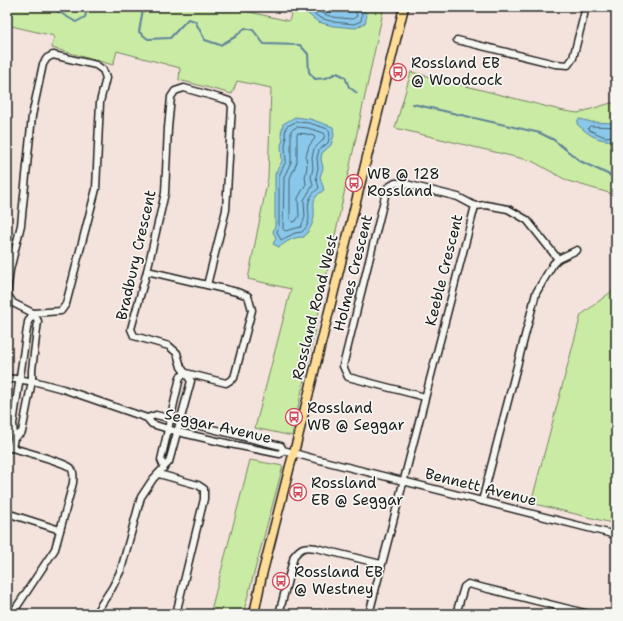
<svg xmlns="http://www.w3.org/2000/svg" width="623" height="621" viewBox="0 0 623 621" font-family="'Shantell Sans',sans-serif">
<rect width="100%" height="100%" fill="#f4e2dc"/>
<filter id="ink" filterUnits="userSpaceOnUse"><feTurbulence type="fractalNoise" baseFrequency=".025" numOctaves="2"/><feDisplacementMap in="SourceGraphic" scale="8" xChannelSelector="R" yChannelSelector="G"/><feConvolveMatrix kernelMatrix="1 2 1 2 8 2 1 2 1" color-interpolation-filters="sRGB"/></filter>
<g filter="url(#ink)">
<g fill="#caeba4" stroke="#738460">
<polygon points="7,7 228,7 289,21 293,7 384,7 292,436 255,428 291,289 248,279 268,178 271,88 237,81 232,94 179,80 180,68 117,51 113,65 52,48 54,36 7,25"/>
<polygon points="411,72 564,111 578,113 611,103 616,104 616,195 568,181 532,161 395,128"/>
<polygon points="616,288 616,524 531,503 581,315"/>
<polygon points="250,460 283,466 243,614 210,614"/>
</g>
<g fill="#89c8ea" stroke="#5d8398">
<polygon points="306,7 361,7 367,15 365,23 356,28 333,26 318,22 308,14"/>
<path d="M295,117L310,119L333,127L334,135L331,145L322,153L321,159L323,168L320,177L324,190C310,199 315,203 314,217C313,224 309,231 304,237C293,237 288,241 279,247L273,244L276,238L273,232L275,226V174L282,161L281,145L283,140L281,134L283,124Z"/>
<path d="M580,119L591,122L616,123V140C598,142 589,135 577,124L578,120Z"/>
</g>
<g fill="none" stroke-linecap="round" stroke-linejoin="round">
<g stroke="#48616e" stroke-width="1">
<polyline points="310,7 312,12 320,18 334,22 354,24 361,21 362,15 359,7"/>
<path d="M315,7C323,18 341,18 353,19L357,16L354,7"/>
<path d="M296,122L309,123L328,129L330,134L328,143L319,150L317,158L318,168L316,177L319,188C315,191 311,195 309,201C306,212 314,221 302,232L295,233L281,240L277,232L279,226V176L286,161L285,146L286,140L285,134L286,127Z"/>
<polygon points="297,127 308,128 324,133 325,135 323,140 314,149 312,157 313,168 311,177 313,185 304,200 305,217 301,227 285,231 283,229 284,177 291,162 291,131"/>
<polyline points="616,127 590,126 588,128 589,130 605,137 616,136"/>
<polygon points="298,133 307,134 314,136 315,138 309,146 306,156 307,167 305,177 306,184 298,198 299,216 296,221 292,222 290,220 290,178 297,162 297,135"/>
</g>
<g stroke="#5d8398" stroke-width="2">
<polyline points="31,7 40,9 57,11 76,22 85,17 88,7"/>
<polyline points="142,7 143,9 139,32 148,39 170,38 188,19 195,21 205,40 220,45 235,37 245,28 253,30 264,44 300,45 308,54 309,72 315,79 326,78 337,73 345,77 349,87 357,93"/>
<polyline points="413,104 540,133 554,140 580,161 616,178"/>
</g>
<g stroke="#1c1c1c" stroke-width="9">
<g id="minor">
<polyline points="457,40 555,64 568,65 573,58 586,7"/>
<polyline points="475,206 486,205 508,209 527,220 558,259"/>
<polyline points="147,271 237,292 248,296 252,310 234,378 226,383 186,373"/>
<polyline points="7,378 37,382 63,389 147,418 152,424 178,432 230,444 280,454 283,450"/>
<polyline points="425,397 348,377 343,366 387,188 395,183 402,183 458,197 475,206"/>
<polyline points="147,418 156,415 281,446 283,450 308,457 616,535"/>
<polyline points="14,438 22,432 32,381 32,370 38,321 33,313 13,303 7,294 10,270 21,225 32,116 43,64 47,58 53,55 87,63 96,65 103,70 106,78 100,102 96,189 66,304 61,311 33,313"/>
<path d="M7,448H12C23,451 64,462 71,468C75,473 73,478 73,483L55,549L12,614"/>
<polyline points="12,448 14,438 13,424 28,322 33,313"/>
<polyline points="164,467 161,460 180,377 186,373"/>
<polyline points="159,474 198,485 204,489 204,499 176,614"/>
<polyline points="482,501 536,293 553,264 558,259 577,250"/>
<polyline points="7,514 13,515 60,530"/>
<polyline points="95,614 112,588 121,570 141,497 153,479 169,462 191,381 181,367 177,353 169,346 134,336 131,329 147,271 165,193 168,128 171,97 175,91 184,88 223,99 229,101 232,106 226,210 207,285"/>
<path d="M279,614L294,556C301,547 305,546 316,548L381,564"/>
<polyline points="369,614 475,206"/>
<polyline points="456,614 464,587 468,584 589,614"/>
</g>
</g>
<g stroke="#1c1c1c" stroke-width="11">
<polyline id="major" points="254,614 262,575 290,466 297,441 404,7"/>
</g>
<use href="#minor" stroke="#f6f6f2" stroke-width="6"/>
<use href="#major" stroke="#ffdd96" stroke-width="8"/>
</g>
</g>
<defs>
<g id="bus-ring" transform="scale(0.9)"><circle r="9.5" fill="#f6f6f2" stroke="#d1495b" stroke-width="1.5"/><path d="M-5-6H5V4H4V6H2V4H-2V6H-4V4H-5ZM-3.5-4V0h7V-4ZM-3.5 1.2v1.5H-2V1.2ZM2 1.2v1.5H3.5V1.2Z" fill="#d1495b"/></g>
</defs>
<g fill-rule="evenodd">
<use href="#bus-ring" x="398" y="72"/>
<use href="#bus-ring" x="354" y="183"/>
<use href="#bus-ring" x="294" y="417"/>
<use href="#bus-ring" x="298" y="492"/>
<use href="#bus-ring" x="281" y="581"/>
</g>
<g text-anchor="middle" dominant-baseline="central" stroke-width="3.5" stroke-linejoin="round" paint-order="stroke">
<g font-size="15" fill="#1c1c1c" stroke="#f6f6f2" text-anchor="start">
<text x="411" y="63">Rossland EB<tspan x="411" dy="17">@ Woodcock</tspan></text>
<text x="367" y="174">WB @ 128<tspan x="367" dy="17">Rossland</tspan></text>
<text x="307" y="408">Rossland<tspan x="307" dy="17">WB @ Seggar</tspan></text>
<text x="311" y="483">Rossland<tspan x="311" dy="17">EB @ Seggar</tspan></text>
<text x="294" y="572">Rossland EB<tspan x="294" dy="17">@ Westney</tspan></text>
</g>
<g font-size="15" fill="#1c1c1c" stroke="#f6f6f2">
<text transform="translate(136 255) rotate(-77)">Bradbury Crescent</text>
<text transform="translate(444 270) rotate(-76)">Keeble Crescent</text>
<text transform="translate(353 273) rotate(-76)">Holmes Crescent</text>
<text transform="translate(315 307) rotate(-76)">Rossland Road West</text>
<text transform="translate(218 426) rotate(13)">Seggar Avenue</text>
<text transform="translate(481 487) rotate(14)">Bennett Avenue</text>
</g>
</g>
<rect width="623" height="621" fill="none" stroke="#f6f6f2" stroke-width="24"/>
<rect x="12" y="12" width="599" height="597" fill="none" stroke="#1c1c1c" stroke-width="1.5" filter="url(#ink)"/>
</svg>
